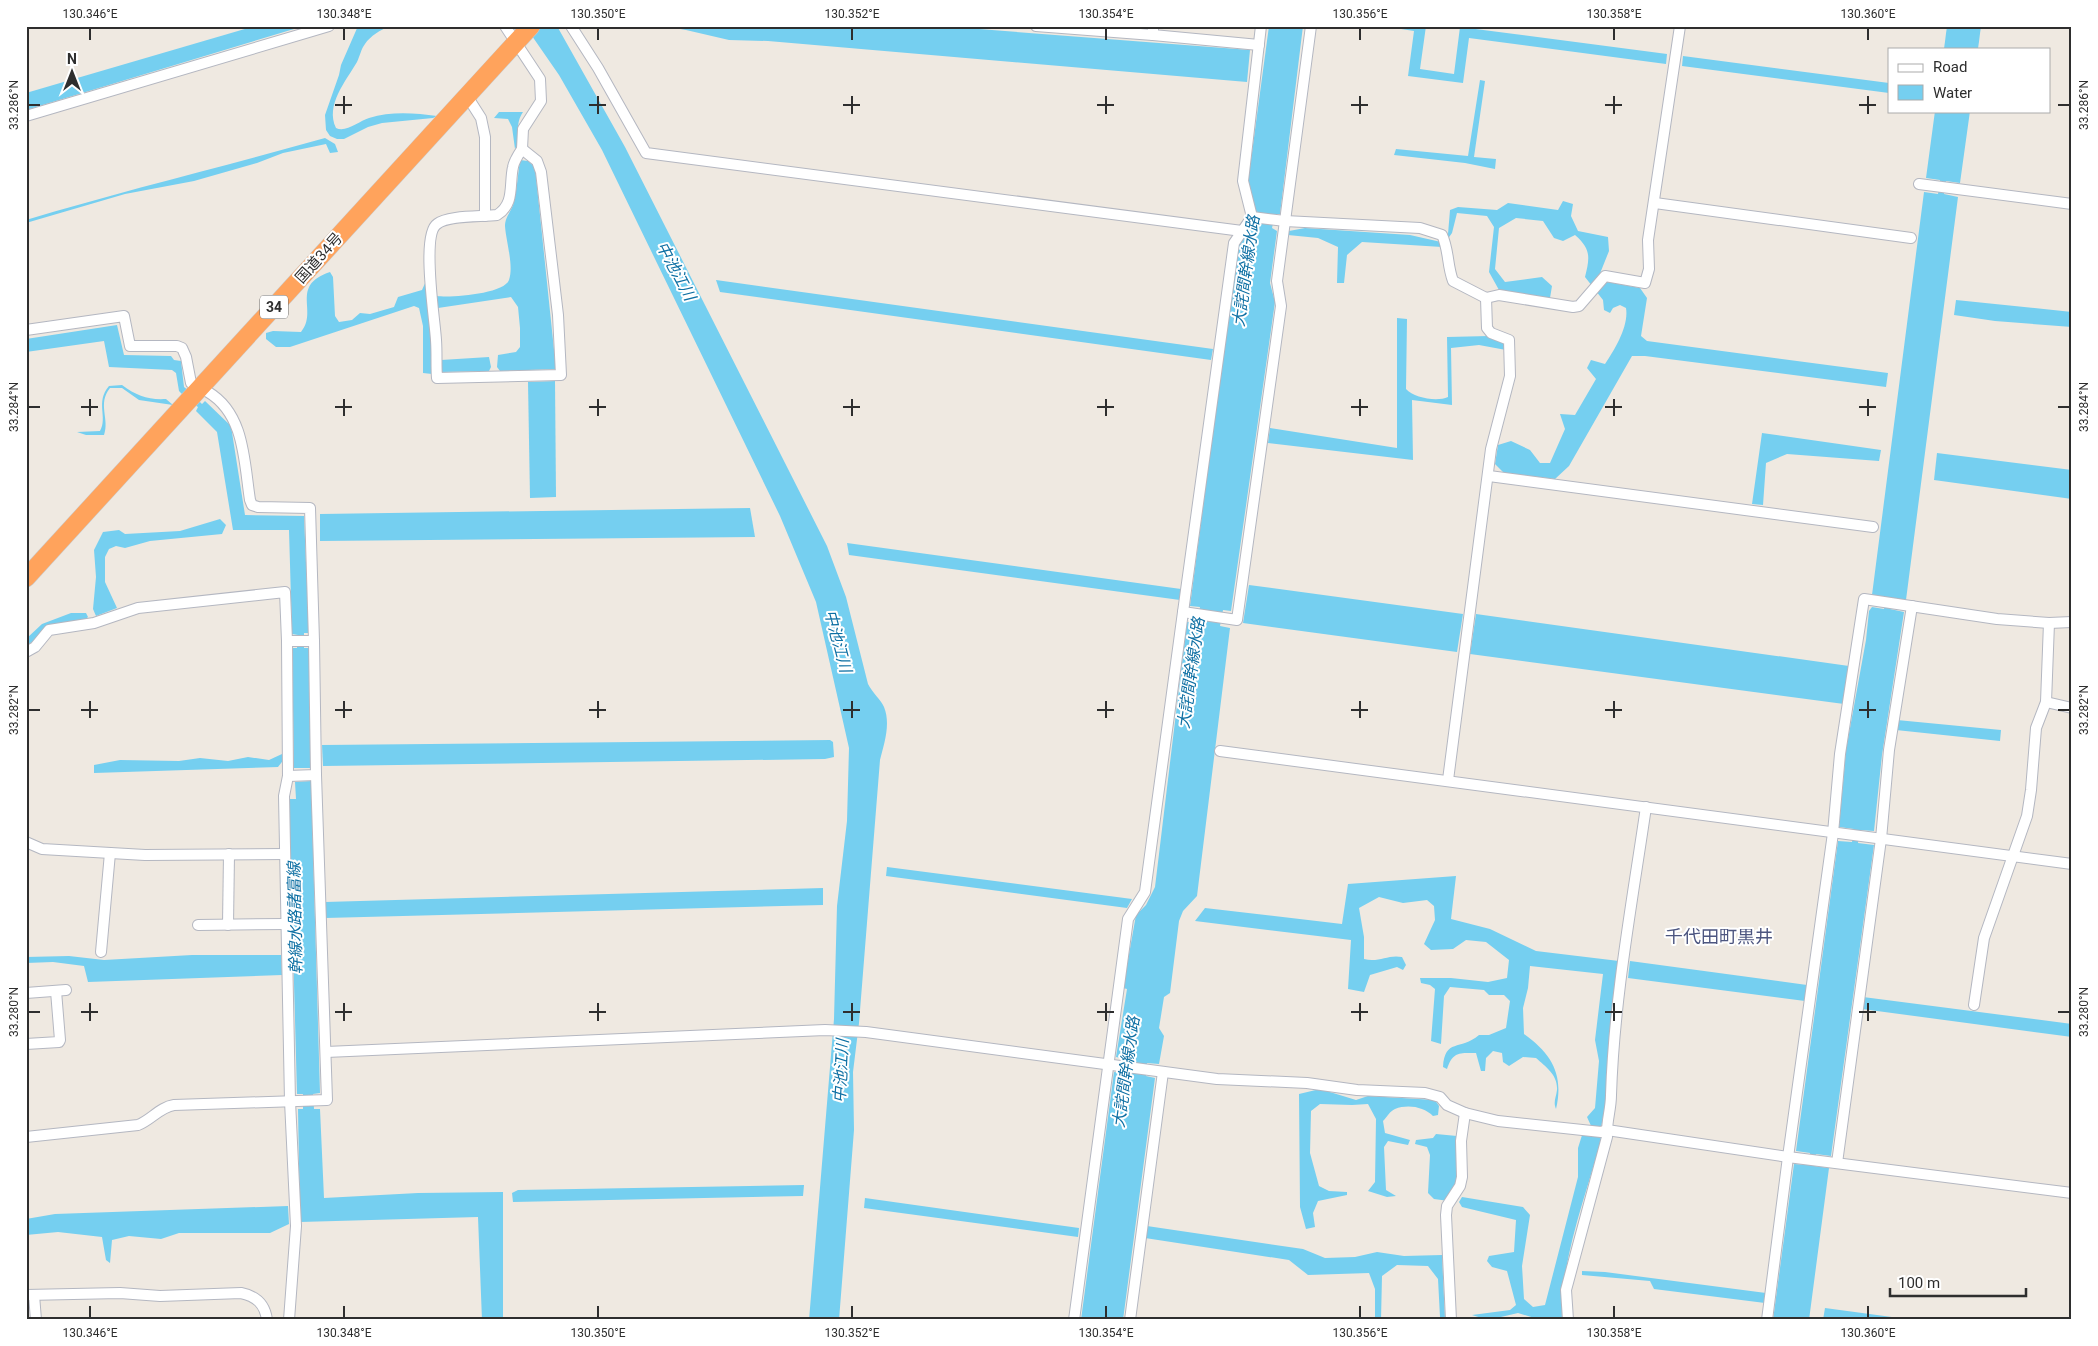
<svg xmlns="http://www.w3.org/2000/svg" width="2098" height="1346" viewBox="0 0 2098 1346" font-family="Roboto,'Noto Sans JP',sans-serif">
<rect width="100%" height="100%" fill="#efe9e1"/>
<g fill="#75cff0">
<polygon points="255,26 304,26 26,110 26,93"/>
<path d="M358,26H389C381,30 370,36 365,44C361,49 360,56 357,62C346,81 325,105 336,128C346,133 359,121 369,118C391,111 415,113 437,116L433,118L382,123L368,127L344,139H337L330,136L326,130L325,115L339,75L341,65Z"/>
<path d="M540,26H557L625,147L827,546L846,597L868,684C872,692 881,700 884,707C891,724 884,744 880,760L859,1023L853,1072L854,1130L839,1320H809L834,1019L837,906L847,821L849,748L816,602L780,516L602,150L559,75L532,36Z"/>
<polygon points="663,26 940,26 1250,50 1247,82 768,41 729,40 686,30"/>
<polygon points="1269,26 1303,26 1280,214 1275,214 1272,228 1277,231 1270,283 1275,302 1231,611 1223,610 1220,626 1230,628 1197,896 1183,911 1179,921 1170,993 1164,997 1159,1028 1164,1036 1159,1064 1147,1063 1146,1076 1155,1078 1123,1320 1081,1320 1114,1072 1123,1073 1125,1059 1116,1057 1127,989 1123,988 1136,915 1146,905 1155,887 1187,622 1197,623 1200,607 1190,606 1237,248 1250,225 1256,225 1258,212 1255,211 1248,182"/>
<polygon points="1382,26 1426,26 1420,69 1454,74 1460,27 1667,54 1666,64 1469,38 1463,83 1408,76 1414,31"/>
<polygon points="1947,26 1981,26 1978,49 1944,49"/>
<polygon points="1683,56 1889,83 1889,93 1682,66"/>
<polygon points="1480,80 1485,81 1474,157 1496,159 1495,169 1465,163 1394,155 1396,149 1468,156"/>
<polygon points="1935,111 1970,111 1960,183 1946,181 1944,194 1958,197 1906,600 1892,598 1890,609 1904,612 1882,755 1874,831 1860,830 1858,843 1874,845 1831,1156 1816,1154 1814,1166 1829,1168 1809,1320 1773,1320 1794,1164 1809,1165 1810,1153 1796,1151 1838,841 1852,842 1854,829 1839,827 1846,750 1866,640 1869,611 1872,607 1884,609 1886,597 1872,595 1924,192 1938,194 1940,180 1926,178"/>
<path d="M499,112H523C513,127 523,136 515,149L512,127L508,119L494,118Z"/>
<path d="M325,138L335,144L338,152L330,153L326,144L283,153L257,163L194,181L125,194L26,223V220C125,190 226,166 325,138Z"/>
<path d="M520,160L528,161L535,167L556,369L500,371L497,367L498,355L516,352L520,347V328L518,307L511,297L438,308L437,296C450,298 504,294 509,280C514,266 506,241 505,226C505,216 512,211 514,202C517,188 518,174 520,160Z"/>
<path d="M1563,201L1573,204L1571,216L1578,231L1608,237L1609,251L1599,276L1608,282L1640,288L1647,298L1641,336L1647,341L1888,373L1886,387L1645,356H1632L1569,466L1555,479L1504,473L1495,464L1498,445L1511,441L1530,450L1540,463H1550L1565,429L1560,414L1575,415L1596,379L1587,368L1591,360L1605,364C1615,349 1629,326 1626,308L1620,305L1613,308L1610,313L1604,310L1603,300L1585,277C1590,257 1591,249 1575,235L1563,241L1554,238L1543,221L1516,218L1499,228L1495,269L1505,282L1542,277L1552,286L1550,298L1499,290L1489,272L1494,227L1487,216L1457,213L1452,233L1442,247L1362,242L1347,255L1344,283H1337L1338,247L1318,238L1288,235L1289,231L1305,228L1410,235L1441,242L1448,234L1450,210L1458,207L1497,210L1508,203L1558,210Z"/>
<path d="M330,272L333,277L335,316L339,322L352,320L360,313L370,314L394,307L398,297L422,290L426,281L431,324L432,374L423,373V326L419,308L414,306L290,347H276L266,339V333L273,331L301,332C319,311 289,286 330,272Z"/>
<polygon points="716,280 1213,349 1211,360 720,292"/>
<polygon points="1956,300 2072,312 2072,327 1995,321 1954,315"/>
<path d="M1397,318L1407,319L1406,389C1414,398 1437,402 1448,397L1447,337L1489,336L1505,343L1506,350L1479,345L1451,348L1452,405L1412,400L1413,460L1268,443L1270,428L1397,448Z"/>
<polygon points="117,325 124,355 171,356 174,360 181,361 184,387 189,391 184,396 179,391 176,373 172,370 109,367 104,341 26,352 26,339"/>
<polygon points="489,357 491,367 489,371 441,372 441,360"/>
<polygon points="555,381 556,497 530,498 528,382"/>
<path d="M122,385C137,396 148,400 166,399L173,405L139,400L122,388H110C97,404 110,419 104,435H86L77,432L100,431C108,417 95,402 109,386Z"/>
<polygon points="199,401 202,404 205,401 231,426 245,515 304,516 309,633 304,633 304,636 292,634 289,530 233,530 217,432 196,411 198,407 195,405"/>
<polygon points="1762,433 1881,450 1879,461 1787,454 1766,463 1763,505 1752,504"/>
<polygon points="1937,453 2072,470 2072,499 1934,480"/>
<polygon points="750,508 755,537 320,541 320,514"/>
<polygon points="220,519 226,525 222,534 150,541 125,548 116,546 109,549 105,557 105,582 117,608 96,616 93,609 96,577 94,550 103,532 119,530 125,534 180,531"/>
<polygon points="847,543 1181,589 1180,600 849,555"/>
<polygon points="1249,585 1463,614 1457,652 1243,623"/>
<polygon points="71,613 86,613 88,617 84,621 49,627 26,647 26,639 42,624"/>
<polygon points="1476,614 1849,666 1844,704 1470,654"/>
<polygon points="297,645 304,645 304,648 310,648 310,768 294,768 292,648 297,648"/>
<polygon points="1897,720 2001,730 2000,741 1896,730"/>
<polygon points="830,740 833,742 834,757 825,759 323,766 322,745"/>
<polygon points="282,754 285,758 278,767 94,773 94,765 120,760 179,761 200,758 228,761 248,757 269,760"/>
<polygon points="311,781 320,1093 313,1094 314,1109 320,1109 324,1198 418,1193 503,1192 503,1320 482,1320 478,1217 300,1222 298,1109 303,1109 303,1094 297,1094 289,799 296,799 295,782"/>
<polygon points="887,867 1132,899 1127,908 886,876"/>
<path d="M1456,876L1451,919L1490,929L1536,951L1619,961L1607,1099C1605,1108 1599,1132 1601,1140C1586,1196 1560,1261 1562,1320H1541L1518,1313L1488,1320L1472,1315L1510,1310L1516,1305L1507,1271L1492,1267L1487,1261L1489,1256L1514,1252L1516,1220L1462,1207L1459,1202L1462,1197L1523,1207L1530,1215L1522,1266L1524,1299L1533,1307L1545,1305L1578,1177V1148L1583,1132L1592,1128L1587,1117L1595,1108L1599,1061L1595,1040L1603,974L1530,966L1528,988L1523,1008L1524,1034C1552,1054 1564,1075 1556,1109C1553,1102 1556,1098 1557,1090C1558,1075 1546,1067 1536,1058L1523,1057L1509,1066L1503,1062L1502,1053L1493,1051L1486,1058L1485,1071H1481L1476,1053C1460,1053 1453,1051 1447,1069L1443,1067C1445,1038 1460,1051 1479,1035H1489L1506,1028L1510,1001L1504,995H1489L1484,990L1450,987L1444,996L1441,1044L1431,1041L1435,989L1430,985L1421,983L1420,978H1451L1488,982L1507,978L1509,960L1486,942L1466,940L1453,949L1431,950L1424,944L1435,920L1434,906L1427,900L1403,903L1379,897L1359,908L1364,937V959C1379,963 1388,954 1402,957L1406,965L1403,970L1397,967L1370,975L1364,992L1348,989L1351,940L1195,921L1205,908L1342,924L1348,884Z"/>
<polygon points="823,888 823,905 325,918 325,902"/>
<polygon points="192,955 281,955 282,975 88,982 84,966 53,962 26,963 26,957 69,956 104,960"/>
<polygon points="1630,961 1807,985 1805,1001 1628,978"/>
<polygon points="1863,997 2072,1024 2072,1037 1862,1009"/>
<path d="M1320,1089L1356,1100L1368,1096L1435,1100L1439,1106L1438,1115L1433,1116C1424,1107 1408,1104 1395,1109C1390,1111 1387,1117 1383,1121L1385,1133L1410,1140L1408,1145L1388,1141L1384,1147L1386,1190L1396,1196L1387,1197L1368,1191L1375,1182L1376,1119L1368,1104L1352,1105L1320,1104L1311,1111L1310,1153L1319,1186L1329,1191L1347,1192V1195L1318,1201L1313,1213L1315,1227L1306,1229L1300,1207L1299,1094Z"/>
<polygon points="1436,1134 1457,1136 1459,1177 1449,1201 1434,1199 1428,1193 1430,1155 1427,1147 1415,1144 1416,1140 1433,1138"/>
<polygon points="804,1185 803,1196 513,1202 512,1193 518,1190"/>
<polygon points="865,1198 1079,1228 1078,1237 864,1208"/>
<polygon points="288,1206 289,1224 270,1233 179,1233 161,1239 129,1236 112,1240 110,1263 106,1260 102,1237 58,1232 26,1235 26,1219 55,1214"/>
<polygon points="1147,1226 1303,1249 1325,1258 1355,1257 1377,1252 1404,1256 1442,1255 1445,1319 1440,1317 1438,1279 1428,1266 1397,1265 1382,1276 1381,1320 1375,1320 1375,1289 1369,1273 1308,1275 1289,1260 1145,1238"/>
<polygon points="1582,1271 1605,1272 1766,1293 1765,1303 1654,1289 1650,1281 1582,1275"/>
<polygon points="1825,1308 1914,1320 1823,1320"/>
</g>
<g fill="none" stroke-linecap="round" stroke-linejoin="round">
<g stroke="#b4b7c1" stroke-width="12">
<g id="street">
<polyline points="505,26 540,79 541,101 523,129 522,149"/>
<polyline points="571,26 598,68 646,153 1242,231"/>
<polyline points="1036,26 1153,35"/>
<polyline points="1153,26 1153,35 1259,45"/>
<polyline points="467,96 481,118 485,137 485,216"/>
<polyline points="26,116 329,26"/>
<path d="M522,149L537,161L541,172L558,315L561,375L437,378C436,366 437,353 436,340C435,320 421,235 437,224C448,215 482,217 497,215C515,204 509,185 513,167C514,161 518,155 522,149Z"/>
<polyline points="1919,184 2072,204"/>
<polyline points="1655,203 1911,238"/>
<path d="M1252,217L1285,221L1420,228L1442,235C1449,250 1447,265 1453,281L1486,298L1499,295L1573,307L1579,306L1605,276L1645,283L1649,269L1648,240L1680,26"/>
<path d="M26,330L124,316L130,346H177L182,348L186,357L191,383C197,386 203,388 208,392C245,414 244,462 250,500L252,505L258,507L310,508L314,641L316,775L288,776"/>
<polyline points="1489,476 1873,527"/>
<polyline points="1183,612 1234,243 1252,217 1243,181 1261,26"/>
<polyline points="287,641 314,641"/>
<polyline points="26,652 35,647 49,630 94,623 138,608 285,592 287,641 288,776 284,796 290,1101 296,1226 289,1320"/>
<polyline points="2046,702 2072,708"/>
<polyline points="1220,751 2072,864"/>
<polyline points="1448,780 1491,449 1510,376 1509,340 1491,333 1487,328 1486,298"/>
<polyline points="26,842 42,849 145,855 285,854"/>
<polyline points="198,925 286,924"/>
<polyline points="228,925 229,854"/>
<polyline points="101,952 110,853"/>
<polyline points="26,993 66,990"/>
<polyline points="1974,1005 1984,938 2027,816 2031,790 2036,728 2046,702 2049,623"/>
<polyline points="26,1044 59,1042 60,1040 56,991"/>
<polyline points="326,1052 825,1030 866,1032 1217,1079 1307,1083 1357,1090 1425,1093 1440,1097 1447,1105 1465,1113 1498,1121 1601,1132 1607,1130 1788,1157 2072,1193"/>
<path d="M26,1137L138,1125C151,1120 160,1107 174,1105L327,1100L316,775"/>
<polyline points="1837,1163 1881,839 1889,750 1912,606"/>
<path d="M26,1295L120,1293L160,1296L241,1293C256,1296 265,1304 267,1320"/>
<polyline points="34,1295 36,1320"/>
<polyline points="1074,1320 1128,919 1145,892 1183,612 1237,620 1281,306 1277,281 1311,26"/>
<polyline points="1130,1320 1163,1072"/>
<polyline points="1451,1320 1446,1215 1447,1206 1460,1186 1462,1177 1461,1141 1465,1113"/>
<path d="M1568,1320L1566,1290L1607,1137C1606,1122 1611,1110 1611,1095C1614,999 1632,903 1646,807"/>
<polyline points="1767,1320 1788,1157 1833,833 1840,754 1864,599 1997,619 2049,623 2072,622"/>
</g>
</g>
<g stroke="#c9c9c9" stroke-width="19">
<polyline id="highway" points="26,578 531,26"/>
</g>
<use href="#street" stroke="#fff" stroke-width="10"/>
<use href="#highway" stroke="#ffa35c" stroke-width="18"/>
</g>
<path fill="none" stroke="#2e2e2e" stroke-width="2" d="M90,28V40M344,28V40M598,28V40M852,28V40M1106,28V40M1360,28V40M1614,28V40M1868,28V40M344,96V114M598,96V114M852,96V114M1106,96V114M1360,96V114M1614,96V114M1868,96V114M28,105H40M335,105H352M589,105H606M843,105H860M1097,105H1114M1351,105H1368M1605,105H1622M1859,105H1876M2058,105H2070M90,399V416M344,399V416M598,399V416M852,399V416M1106,399V416M1360,399V416M1614,399V416M1868,399V416M28,407H40M81,407H98M335,407H352M589,407H606M843,407H860M1097,407H1114M1351,407H1368M1605,407H1622M1859,407H1876M2058,407H2070M90,701V718M344,701V718M598,701V718M852,701V718M1106,701V718M1360,701V718M1614,701V718M1868,701V718M28,710H40M81,710H98M335,710H352M589,710H606M843,710H860M1097,710H1114M1351,710H1368M1605,710H1622M1859,710H1876M2058,710H2070M90,1003V1021M344,1003V1021M598,1003V1021M852,1003V1021M1106,1003V1021M1360,1003V1021M1614,1003V1021M1868,1003V1021M28,1012H40M81,1012H98M335,1012H352M589,1012H606M843,1012H860M1097,1012H1114M1351,1012H1368M1605,1012H1622M1859,1012H1876M2058,1012H2070M90,1306V1318M344,1306V1318M598,1306V1318M852,1306V1318M1106,1306V1318M1360,1306V1318M1614,1306V1318M1868,1306V1318"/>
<g text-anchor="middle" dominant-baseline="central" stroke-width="4" stroke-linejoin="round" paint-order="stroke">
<rect fill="#fff" stroke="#6d6d6d" stroke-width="1" x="260" y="295.5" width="28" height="23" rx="4"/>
<g font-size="14" font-weight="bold" fill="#2e2e2e">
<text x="274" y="307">34</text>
</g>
<g font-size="15" fill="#2e2e2e" stroke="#fff">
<text transform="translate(319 258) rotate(-48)">国道34号</text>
</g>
<g font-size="16" font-style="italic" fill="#0d6fa3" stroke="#fff">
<text transform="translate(676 271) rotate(62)">中池江川</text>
<text transform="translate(1246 271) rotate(-82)">大詫間幹線水路</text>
<text transform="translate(838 641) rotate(75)">中池江川</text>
<text transform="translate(1191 673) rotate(-82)">大詫間幹線水路</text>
<text transform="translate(295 918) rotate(-91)">幹線水路諸富線</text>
<text transform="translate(841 1071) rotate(-87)">中池江川</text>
<text transform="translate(1126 1072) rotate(-82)">大詫間幹線水路</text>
</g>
<g font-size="18" fill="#4d5680" stroke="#fff">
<text x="1719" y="936">千代田町黒井</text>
</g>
</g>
<rect width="2098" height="1346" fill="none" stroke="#ffffff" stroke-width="55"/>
<rect x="1888" y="48" width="162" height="65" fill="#ffffff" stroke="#ababab"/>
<rect x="1898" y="64" width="25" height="8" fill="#ffffff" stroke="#ababab"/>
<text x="1933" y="72" font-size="15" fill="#2e2e2e">Road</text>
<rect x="1898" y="85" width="25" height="15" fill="#75cff0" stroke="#ababab"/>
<text x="1933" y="98" font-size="15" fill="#2e2e2e">Water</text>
<g transform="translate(72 72)" stroke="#ffffff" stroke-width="4" paint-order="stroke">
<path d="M0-4L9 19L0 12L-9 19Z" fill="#2e2e2e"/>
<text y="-8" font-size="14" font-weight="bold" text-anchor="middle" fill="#2e2e2e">N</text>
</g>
<path d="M1890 1288v8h136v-8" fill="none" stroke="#2e2e2e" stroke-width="2.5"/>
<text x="1898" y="1288" font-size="15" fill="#2e2e2e" stroke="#ffffff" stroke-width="4" paint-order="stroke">100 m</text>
<rect x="28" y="28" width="2042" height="1290" fill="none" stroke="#2e2e2e" stroke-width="2"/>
<g font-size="12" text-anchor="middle" fill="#2e2e2e">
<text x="90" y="18">130.346°E</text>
<text x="344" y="18">130.348°E</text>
<text x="598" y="18">130.350°E</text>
<text x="852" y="18">130.352°E</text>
<text x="1106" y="18">130.354°E</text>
<text x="1360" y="18">130.356°E</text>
<text x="1614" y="18">130.358°E</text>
<text x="1868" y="18">130.360°E</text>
<text transform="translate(14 105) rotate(-90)" y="4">33.286°N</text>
<text transform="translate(2084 105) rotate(-90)" y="4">33.286°N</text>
<text transform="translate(14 407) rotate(-90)" y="4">33.284°N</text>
<text transform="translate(2084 407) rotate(-90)" y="4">33.284°N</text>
<text transform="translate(14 710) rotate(-90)" y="4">33.282°N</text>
<text transform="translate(2084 710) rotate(-90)" y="4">33.282°N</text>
<text transform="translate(14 1012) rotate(-90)" y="4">33.280°N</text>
<text transform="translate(2084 1012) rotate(-90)" y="4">33.280°N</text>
<text x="90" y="1337">130.346°E</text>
<text x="344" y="1337">130.348°E</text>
<text x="598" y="1337">130.350°E</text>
<text x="852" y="1337">130.352°E</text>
<text x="1106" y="1337">130.354°E</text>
<text x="1360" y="1337">130.356°E</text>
<text x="1614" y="1337">130.358°E</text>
<text x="1868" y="1337">130.360°E</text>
</g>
</svg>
